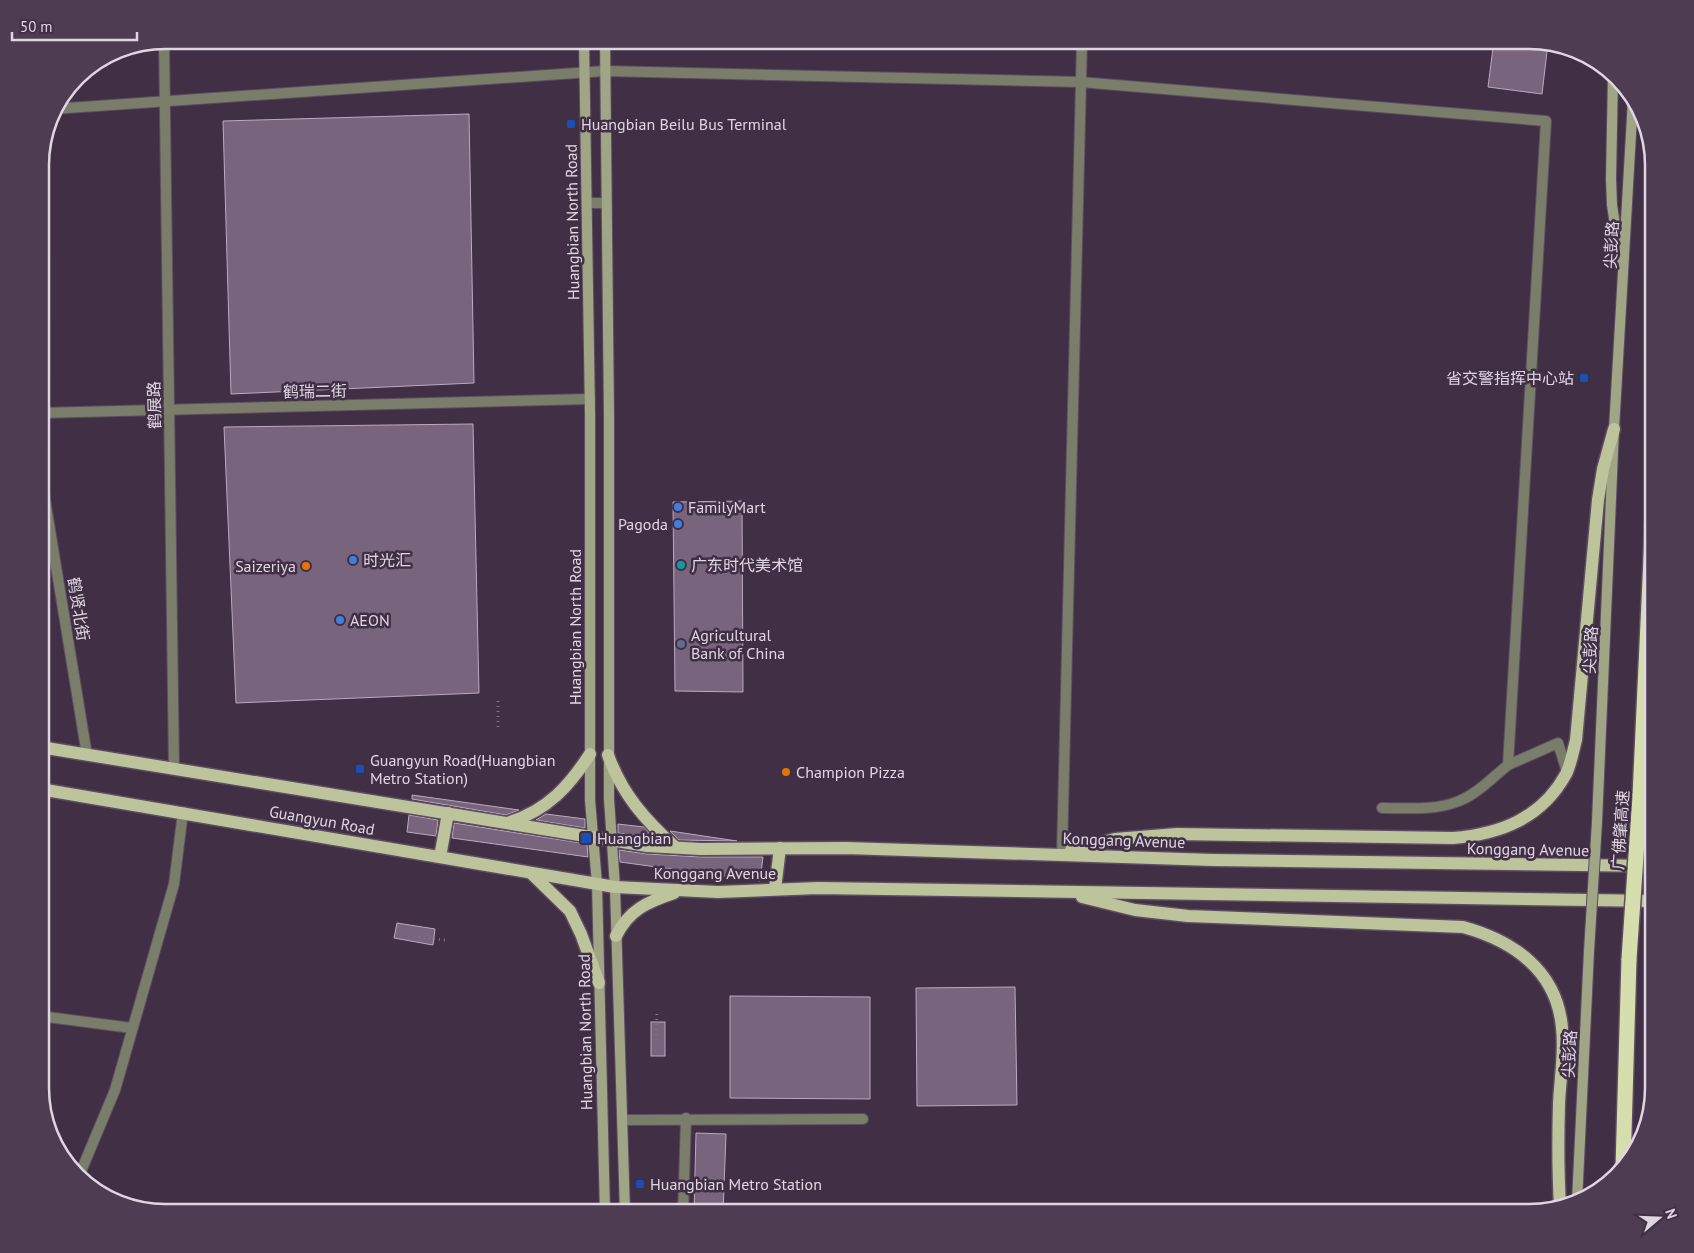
<svg xmlns="http://www.w3.org/2000/svg" width="1694" height="1253" viewBox="0 0 1694 1253" font-family="'PT Sans','Noto Sans SC',sans-serif">
<rect width="100%" height="100%" fill="#412f45"/>
<g fill="#78647d" stroke="#bda8c2">
<polygon points="1494,40 1530,40 1548,43 1542,94 1488,87"/>
<polygon points="469,114 474,383 231,394 223,121"/>
<polygon points="473,424 479,693 236,703 224,427"/>
<polygon points="742,501 743,692 675,691 673,502"/>
<polygon points="412,795 519,810 506,815 412,799"/>
<polygon points="546,814 585,819 585,828 536,820"/>
<polygon points="409,815 438,820 436,836 407,832"/>
<polygon points="454,823 587,844 588,857 452,838"/>
<polygon points="618,824 644,827 654,838 618,833"/>
<polygon points="670,831 737,841 679,840"/>
<polygon points="619,850 647,854 701,857 763,857 760,881 620,862"/>
<polygon points="397,923 435,929 433,945 394,938"/>
<polygon points="1015,987 1017,1105 917,1106 916,988"/>
<polygon points="730,996 870,997 870,1099 730,1098"/>
<rect x="651" y="1022" width="14" height="34"/>
<polygon points="696,1133 726,1134 723,1213 694,1213"/>
</g>
<g fill="none" stroke-linecap="round" stroke-linejoin="round">
<g stroke="#5e4d61" stroke-width="12">
<g id="lane">
<polyline points="40,413 590,399"/>
<polyline points="623,1120 863,1119"/>
<polyline points="683,1213 686,1118"/>
</g>
</g>
<g stroke="#5e4d61" stroke-width="12">
<g id="street">
<polyline points="164,40 174,769"/>
<path d="M53,109L605,71L1080,82L1546,121L1508,765C1493,777 1477,794 1459,801C1435,811 1407,808 1382,808"/>
<polyline points="587,203 606,203"/>
<polyline points="40,469 87,755"/>
<polyline points="1508,765 1558,743 1567,772"/>
<polyline points="1062,853 1082,40"/>
<polyline points="40,1016 132,1028"/>
<polyline points="79,1176 115,1090 174,884 183,812"/>
</g>
</g>
<g stroke="#5e4d61" stroke-width="12">
<g id="secondary">
<polyline points="584,40 590,414 590,800 597,884 605,1213"/>
<polyline points="605,40 609,418 609,799 615,887 625,1213"/>
<polyline points="1613,75 1611,179 1612,205 1620,258"/>
<polyline points="1597,822 1614,429 1633,99"/>
<polyline points="1577,1202 1589,951"/>
</g>
</g>
<g stroke="#5e4d61" stroke-width="15">
<g id="primary">
<polyline points="40,747 647,846 701,849 846,848 1213,860 1654,866"/>
<path d="M608,755C622,794 645,820 675,847"/>
<polyline points="40,789 615,887 718,892 818,888 1654,901"/>
<path d="M510,822C548,810 570,785 590,754"/>
<path d="M1071,850L1115,839L1177,834L1453,838C1501,834 1542,818 1566,774C1571,764 1573,751 1576,740L1598,500L1603,469L1614,429"/>
<polyline points="440,857 448,813"/>
<polyline points="531,873 570,911 581,934 599,983"/>
<polyline points="775,889 780,848"/>
<path d="M1082,897L1135,910L1188,916L1463,927C1514,941 1557,971 1562,1028C1565,1052 1560,1079 1559,1104C1558,1138 1558,1172 1560,1206"/>
<path d="M616,936C629,910 647,902 674,893"/>
</g>
</g>
<g stroke="#5e4d61" stroke-width="18">
<g id="highway">
<polyline points="1640,796 1654,493"/>
<polyline points="1623,1168 1629,959"/>
</g>
</g>
<g stroke="#807184" stroke-width="3" stroke-dasharray="1 4" stroke-linecap="butt">
<polyline points="498,727 498,700"/>
<polyline points="414,937 445,940"/>
<polyline points="656,1035 657,1012"/>
</g>
<use href="#lane" stroke="#7a7d6a" stroke-width="10"/>
<use href="#street" stroke="#7a7d6a" stroke-width="10"/>
<use href="#secondary" stroke="#a0a586" stroke-width="10"/>
<use href="#primary" stroke="#bdc39b" stroke-width="12"/>
<use href="#highway" stroke="#d7deae" stroke-width="15"/>
<g stroke="#5e4d61" stroke-width="12" stroke-linecap="butt">
<polyline id="secondary-bridge" points="1589,951 1597,822"/>
</g>
<g stroke="#5e4d61" stroke-width="18" stroke-linecap="butt">
<polyline id="highway-bridge" points="1629,959 1640,796"/>
</g>
<use href="#secondary-bridge" stroke="#a0a586" stroke-width="10"/>
<use href="#highway-bridge" stroke="#d7deae" stroke-width="15"/>
</g>
<g fill="#1a4fb4" stroke="#412f45" stroke-width="2">
<rect x="566" y="119" width="10" height="10" rx="2.5"/>
<rect x="1579" y="373" width="10" height="10" rx="2.5"/>
<rect x="355" y="764" width="10" height="10" rx="2.5"/>
<rect x="580" y="832" width="12" height="12" rx="2.5"/>
<rect x="635" y="1179" width="10" height="10" rx="2.5"/>
</g>
<g fill="#3f7fe0" stroke="#412f45" stroke-width="2">
<circle cx="678" cy="507" r="5"/>
<circle cx="678" cy="524" r="5"/>
<circle cx="353" cy="560" r="5"/>
<circle cx="340" cy="620" r="5"/>
</g>
<circle fill="#0f9aa8" stroke="#412f45" stroke-width="2" cx="681" cy="565" r="5"/>
<g fill="#e8710a" stroke="#412f45" stroke-width="2">
<circle cx="306" cy="566" r="5"/>
<circle cx="786" cy="772" r="5"/>
</g>
<circle fill="#5c6f8a" stroke="#412f45" stroke-width="2" cx="681" cy="644" r="5"/>
<g text-anchor="middle" dominant-baseline="central" stroke-width="5" stroke-linejoin="round" paint-order="stroke">
<g font-size="16" fill="#e0d5e3" stroke="#412f45" text-anchor="start">
<text x="581" y="124">Huangbian Beilu Bus Terminal</text>
<text x="1574" y="378" text-anchor="end">省交警指挥中心站</text>
<text x="688" y="507">FamilyMart</text>
<text x="668" y="524" text-anchor="end">Pagoda</text>
<text x="363" y="560">时光汇</text>
<text x="691" y="565">广东时代美术馆</text>
<text x="296" y="566" text-anchor="end">Saizeriya</text>
<text x="350" y="620">AEON</text>
<text x="691" y="635">Agricultural<tspan x="691" dy="18">Bank of China</tspan></text>
<text x="370" y="760">Guangyun Road(Huangbian<tspan x="370" dy="18">Metro Station)</tspan></text>
<text x="796" y="772">Champion Pizza</text>
<text x="597" y="838">Huangbian</text>
<text x="650" y="1184">Huangbian Metro Station</text>
</g>
<g font-size="16" fill="#e0d5e3" stroke="#412f45">
<text transform="translate(572 222) rotate(-91)">Huangbian North Road</text>
<text transform="translate(1611 245) rotate(-87)">尖彭路</text>
<text transform="translate(315 391) rotate(-1)">鹤瑞二街</text>
<text transform="translate(154 405) rotate(-91)">鹤展路</text>
<text transform="translate(79 609) rotate(81)">鹤贤北街</text>
<text transform="translate(575 627) rotate(-90)">Huangbian North Road</text>
<text transform="translate(1590 650) rotate(-87)">尖彭路</text>
<text transform="translate(322 820) rotate(10)">Guangyun Road</text>
<text transform="translate(1620 830) rotate(-86)">广佛肇高速</text>
<text transform="translate(1124 840) rotate(2)">Konggang Avenue</text>
<text transform="translate(1528 849) rotate(1)">Konggang Avenue</text>
<text x="715" y="873">Konggang Avenue</text>
<text transform="translate(585 1032) rotate(-91)">Huangbian North Road</text>
<text transform="translate(1569 1054) rotate(-87)">尖彭路</text>
</g>
</g>
<path d="M0 0H1694V1253H0ZM165 49H1529A116 116 0 0 1 1645 165V1088A116 116 0 0 1 1529 1204H165A116 116 0 0 1 49 1088V165A116 116 0 0 1 165 49Z" fill="#4e3c52" fill-rule="evenodd"/>
<path fill="none" stroke="#e0d5e3" stroke-width="2.5" d="M165 49H1529A116 116 0 0 1 1645 165V1088A116 116 0 0 1 1529 1204H165A116 116 0 0 1 49 1088V165A116 116 0 0 1 165 49Z"/>
<g transform="translate(1659 1218) rotate(71)" stroke="#412f45" stroke-width="4" paint-order="stroke">
<path d="M0-4L9 19L0 12L-9 19Z" fill="#e0d5e3"/>
<text y="-8" font-size="14" font-weight="bold" text-anchor="middle" fill="#e0d5e3">N</text>
</g>
<path d="M12 32v8h125v-8" fill="none" stroke="#e0d5e3" stroke-width="2.5"/>
<text x="20" y="32" font-size="15" fill="#e0d5e3" stroke="#412f45" stroke-width="4" paint-order="stroke">50 m</text>
</svg>
